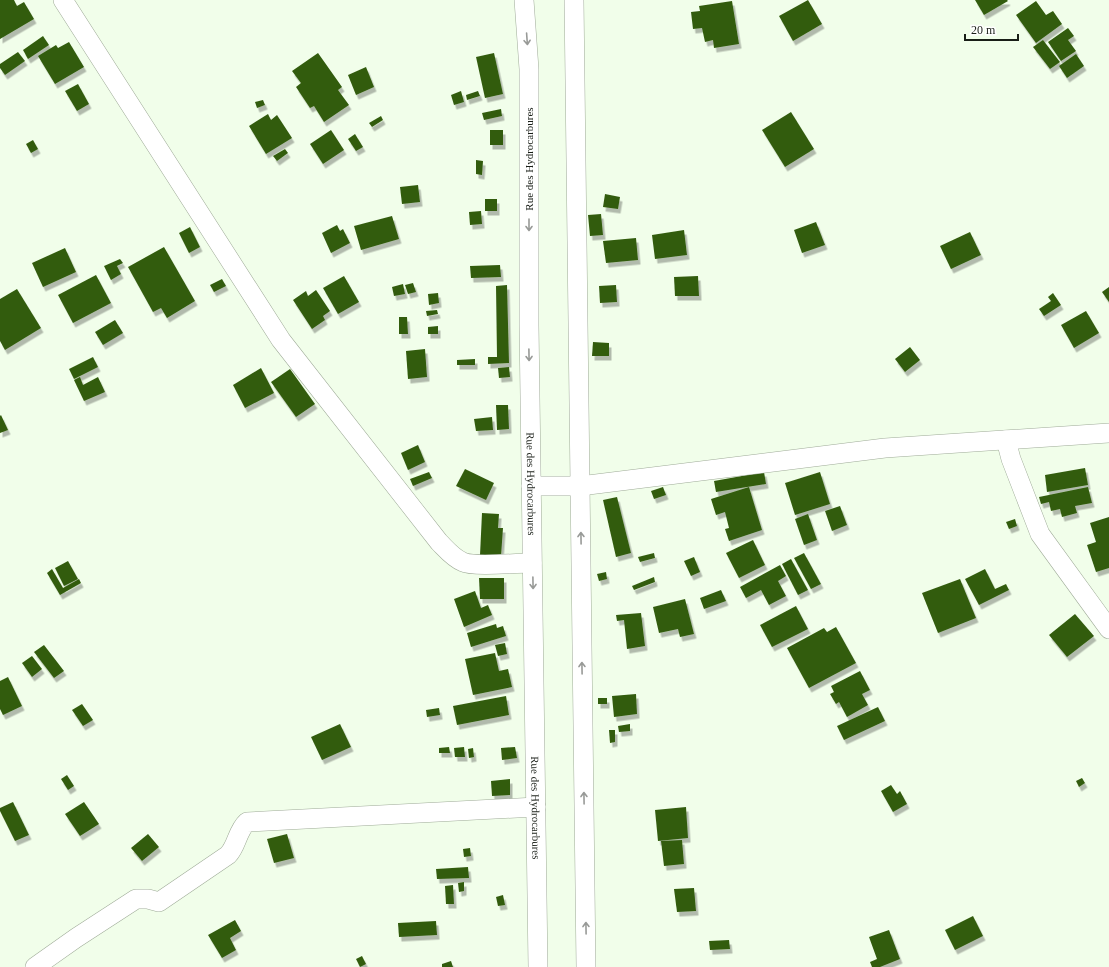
<svg xmlns="http://www.w3.org/2000/svg" width="1109" height="967" viewBox="0 0 1109 967" font-family="Georgia,serif">
<defs>
<filter id="shadow"><feDropShadow dx="2.5" dy="4.5" stdDeviation="0" flood-color="#0004"/></filter>
</defs>
<rect width="100%" height="100%" fill="#f1feea"/>
<g fill="#335c10" filter="url(#shadow)">
<polygon points="0,0 14,0 17,6 24,2 34,19 0,39"/>
<polygon points="808,0 822,24 793,41 779,16"/>
<polygon points="975,0 1007,0 1008,1 984,15"/>
<polygon points="732,1 739,44 714,48 713,40 705,42 702,28 693,29 691,12 700,11 699,6"/>
<polygon points="1036,1 1046,15 1053,11 1062,24 1036,43 1016,15"/>
<polygon points="1068,28 1074,36 1068,40 1076,51 1061,61 1048,42"/>
<polygon points="43,36 49,45 28,59 23,50"/>
<polygon points="1043,40 1060,62 1050,69 1033,47"/>
<polygon points="69,42 84,67 55,84 38,56 56,45 58,48"/>
<polygon points="18,52 25,61 5,75 0,68 0,64"/>
<polygon points="318,53 342,87 338,90 349,105 324,122 314,106 310,108 296,87 301,83 292,71"/>
<polygon points="494,53 503,94 485,98 476,57"/>
<polygon points="1076,54 1084,66 1067,78 1059,66"/>
<polygon points="366,67 374,87 356,95 348,75"/>
<polygon points="78,84 89,104 77,111 65,91"/>
<polygon points="461,91 464,102 454,105 451,95"/>
<polygon points="478,91 480,96 467,100 466,95"/>
<polygon points="263,100 265,105 257,108 255,102"/>
<polygon points="501,109 502,116 484,120 482,113"/>
<polygon points="791,112 814,149 785,167 762,130"/>
<polygon points="268,114 271,120 277,115 292,138 266,154 249,126"/>
<polygon points="381,116 383,120 372,127 369,123"/>
<polygon points="331,130 344,150 323,164 310,144"/>
<rect x="490" y="130" width="13" height="15"/>
<polygon points="355,134 363,147 356,151 348,139"/>
<polygon points="33,140 38,149 31,153 26,144"/>
<polygon points="285,149 288,153 277,161 273,156"/>
<polygon points="476,160 483,161 482,175 476,174"/>
<polygon points="418,185 420,202 402,204 400,187"/>
<polygon points="605,194 620,197 618,209 603,207"/>
<rect x="485" y="199" width="12" height="12"/>
<polygon points="481,211 482,224 470,225 469,212"/>
<polygon points="601,214 603,235 590,236 588,215"/>
<polygon points="392,216 399,239 361,250 354,226"/>
<polygon points="816,222 825,245 802,253 794,230"/>
<polygon points="337,225 340,231 343,229 350,243 331,253 322,233"/>
<polygon points="190,227 200,247 189,253 179,233"/>
<polygon points="684,230 687,255 655,259 652,235"/>
<polygon points="970,232 981,255 951,269 940,246"/>
<polygon points="636,238 638,260 606,263 603,241"/>
<polygon points="164,247 195,301 167,318 161,308 153,312 128,267"/>
<polygon points="65,248 76,272 43,287 32,263"/>
<polygon points="120,259 123,263 117,266 121,274 111,280 104,266"/>
<polygon points="500,265 501,277 471,278 470,266"/>
<polygon points="96,275 111,303 73,323 58,295"/>
<polygon points="344,276 359,302 338,314 323,288"/>
<polygon points="698,276 699,296 675,296 674,277"/>
<polygon points="222,279 226,286 214,292 210,285"/>
<polygon points="413,283 416,292 408,294 405,285"/>
<polygon points="403,284 405,294 394,296 392,287"/>
<polygon points="507,285 509,363 488,364 488,357 497,357 496,286"/>
<polygon points="616,285 617,302 600,303 599,286"/>
<polygon points="1109,287 1109,302 1102,292"/>
<polygon points="17,289 41,328 5,350 0,341 0,299"/>
<polygon points="316,290 330,311 323,316 325,320 312,329 293,300 306,291 308,296"/>
<polygon points="438,293 439,303 429,305 428,294"/>
<polygon points="1053,293 1061,305 1044,316 1039,309 1051,301 1048,297"/>
<polygon points="437,310 438,314 427,316 426,311"/>
<polygon points="1086,311 1099,333 1074,348 1061,325"/>
<polygon points="399,317 407,317 408,334 399,334"/>
<polygon points="115,320 123,333 103,345 95,332"/>
<polygon points="438,326 438,334 428,334 428,327"/>
<polygon points="593,342 609,343 609,356 592,356"/>
<polygon points="910,347 920,360 905,372 895,359"/>
<polygon points="425,349 427,377 408,379 406,351"/>
<polygon points="93,357 98,367 74,379 69,369"/>
<polygon points="475,359 475,365 457,365 457,360"/>
<polygon points="509,367 510,377 499,378 498,368"/>
<polygon points="261,368 274,393 245,408 233,385"/>
<polygon points="290,369 315,404 296,417 271,382"/>
<polygon points="80,377 83,385 98,377 105,392 84,401 74,380"/>
<polygon points="496,405 508,405 509,429 497,430"/>
<polygon points="1,415 8,430 0,433 0,416"/>
<polygon points="492,417 493,430 476,431 474,419"/>
<polygon points="418,445 425,462 408,470 401,453"/>
<polygon points="1085,468 1088,485 1047,492 1045,475"/>
<polygon points="465,469 494,483 486,500 456,486"/>
<polygon points="429,472 432,478 413,486 410,479"/>
<polygon points="764,472 766,484 716,492 714,481"/>
<polygon points="820,472 830,504 795,515 785,483"/>
<polygon points="663,487 666,495 654,499 651,491"/>
<polygon points="749,487 762,530 729,541 725,529 729,528 725,512 716,515 711,499"/>
<polygon points="1088,487 1092,503 1075,506 1077,513 1062,517 1060,509 1051,511 1049,502 1041,504 1039,497"/>
<polygon points="617,497 631,553 616,557 603,500"/>
<polygon points="840,506 847,525 832,531 825,511"/>
<polygon points="482,513 499,514 498,528 503,528 501,556 480,555"/>
<polygon points="808,514 817,540 804,545 795,519"/>
<polygon points="1109,517 1109,568 1096,572 1087,545 1096,542 1090,523"/>
<polygon points="1015,519 1017,526 1009,529 1006,522"/>
<polygon points="753,540 765,565 739,578 726,553"/>
<polygon points="654,553 655,558 640,562 638,557"/>
<polygon points="804,553 821,584 811,589 794,558"/>
<polygon points="694,557 700,572 691,576 684,561"/>
<polygon points="791,559 808,590 798,595 782,564"/>
<polygon points="68,561 78,579 64,586 55,568"/>
<polygon points="780,565 786,576 778,581 786,596 769,605 761,590 746,598 740,587"/>
<polygon points="52,569 63,588 79,579 81,583 60,595 47,573"/>
<polygon points="985,569 995,589 1006,584 1009,590 979,605 965,579"/>
<polygon points="606,572 607,579 599,581 597,574"/>
<polygon points="654,577 655,582 634,590 632,586"/>
<polygon points="479,578 504,578 504,599 480,599"/>
<polygon points="960,579 976,618 938,633 922,593"/>
<polygon points="721,590 726,601 704,609 700,598"/>
<polygon points="475,591 481,608 488,605 492,615 464,627 454,599"/>
<polygon points="685,599 694,634 680,637 678,629 659,633 653,607"/>
<polygon points="796,606 808,629 772,647 760,625"/>
<polygon points="641,613 645,646 627,649 624,620 617,621 616,615"/>
<polygon points="1075,614 1094,636 1067,657 1049,635"/>
<polygon points="496,624 497,628 503,626 506,636 471,647 467,633"/>
<polygon points="836,627 856,663 809,688 787,648 824,628 827,632"/>
<polygon points="505,643 507,654 498,656 495,645"/>
<polygon points="44,645 64,671 54,678 34,652"/>
<polygon points="495,653 499,671 508,669 512,687 473,695 465,659"/>
<polygon points="32,656 42,669 32,677 22,663"/>
<polygon points="860,671 870,690 862,694 868,705 847,717 839,702 836,704 830,694 834,692 831,686"/>
<polygon points="8,677 22,706 3,715 0,709 0,681"/>
<polygon points="636,694 637,714 614,717 612,696"/>
<polygon points="506,696 509,715 457,725 453,706"/>
<rect x="598" y="698" width="9" height="6"/>
<polygon points="82,704 93,720 83,726 72,710"/>
<polygon points="878,707 885,721 844,740 837,726"/>
<polygon points="439,708 440,715 427,717 426,710"/>
<polygon points="340,724 351,747 322,760 311,737"/>
<polygon points="630,724 630,731 619,732 618,726"/>
<polygon points="609,730 615,730 615,742 610,743"/>
<polygon points="449,747 450,753 439,753 439,748"/>
<polygon points="464,747 465,757 455,757 454,748"/>
<polygon points="515,747 517,758 502,760 501,748"/>
<polygon points="473,748 474,757 469,758 468,749"/>
<polygon points="67,775 74,786 68,790 61,779"/>
<polygon points="1082,778 1085,783 1079,787 1076,781"/>
<polygon points="510,779 510,795 492,796 491,781"/>
<polygon points="891,785 897,794 900,791 907,804 893,812 881,791"/>
<polygon points="13,802 29,835 15,841 0,811 0,808"/>
<polygon points="84,802 99,824 80,836 65,814"/>
<polygon points="686,807 688,838 658,841 655,810"/>
<polygon points="148,834 159,847 142,861 131,848"/>
<polygon points="287,834 294,858 274,863 267,839"/>
<polygon points="682,840 684,864 664,866 661,841"/>
<polygon points="470,848 471,856 464,857 463,849"/>
<polygon points="468,867 469,878 437,879 436,869"/>
<polygon points="464,882 464,891 459,892 458,883"/>
<polygon points="453,885 454,904 446,904 445,886"/>
<polygon points="694,888 696,911 677,912 674,889"/>
<polygon points="503,895 505,905 498,906 496,897"/>
<polygon points="973,916 983,936 955,950 945,930"/>
<polygon points="235,920 241,931 230,938 236,950 222,958 208,935"/>
<polygon points="436,921 437,935 399,937 398,923"/>
<polygon points="889,930 900,959 880,967 872,967 870,962 877,959 869,937"/>
<polygon points="729,940 730,949 710,950 709,941"/>
<polygon points="362,956 366,964 360,967 356,959"/>
<polygon points="451,961 453,967 442,967 442,964"/>
</g>
<g fill="none" stroke-linecap="round" stroke-linejoin="round">
<g stroke="#9fab98" stroke-width="20">
<g id="street">
<path d="M63,0L281,340L439,542C446,549 453,558 463,562C473,567 518,563 532,563"/>
<path id="s1" d="M524,0L529,69V325L538,967"/>
<polyline points="574,0 586,967"/>
<polyline points="1006,440 1011,459 1040,534 1109,629"/>
<polyline points="531,486 580,486 885,448 1109,433"/>
<path d="M35,967L76,938L136,899H148L159,902L228,855C237,846 237,831 247,822L536,807"/>
</g>
</g>
<use href="#street" stroke="#fff" stroke-width="19"/>
</g>
<defs><path id="oneway-shaft" d="M-6 0H5M1.5-3L5.5 0L1.5 3" fill="none" stroke-width="1.6" stroke-linecap="round" stroke-linejoin="round"/></defs>
<g stroke="#989a97">
<use href="#oneway-shaft" transform="translate(527 39) rotate(86)"/>
<use href="#oneway-shaft" transform="translate(529 225) rotate(90)"/>
<use href="#oneway-shaft" transform="translate(529 355) rotate(89)"/>
<use href="#oneway-shaft" transform="translate(581 538) rotate(-91)"/>
<use href="#oneway-shaft" transform="translate(533 583) rotate(89)"/>
<use href="#oneway-shaft" transform="translate(582 668) rotate(-91)"/>
<use href="#oneway-shaft" transform="translate(584 798) rotate(-91)"/>
<use href="#oneway-shaft" transform="translate(586 928) rotate(-91)"/>
</g>
<g text-anchor="middle" dominant-baseline="central" stroke-width="4" stroke-linejoin="round" paint-order="stroke">
<g font-size="11" fill="#191e17" stroke="#fff">
<text transform="translate(529 159) rotate(-90)">Rue des Hydrocarbures</text>
<text stroke="none"><textPath href="#s1" startOffset="484">Rue des Hydrocarbures</textPath></text>
<text stroke="none"><textPath href="#s1" startOffset="808">Rue des Hydrocarbures</textPath></text>
</g>
</g>
<path d="M965 34v6h53v-6" fill="none" stroke="#191e17" stroke-width="2"/>
<text x="971" y="34" font-size="12" fill="#191e17" stroke="#ffffff" stroke-width="3" paint-order="stroke">20 m</text>
</svg>
